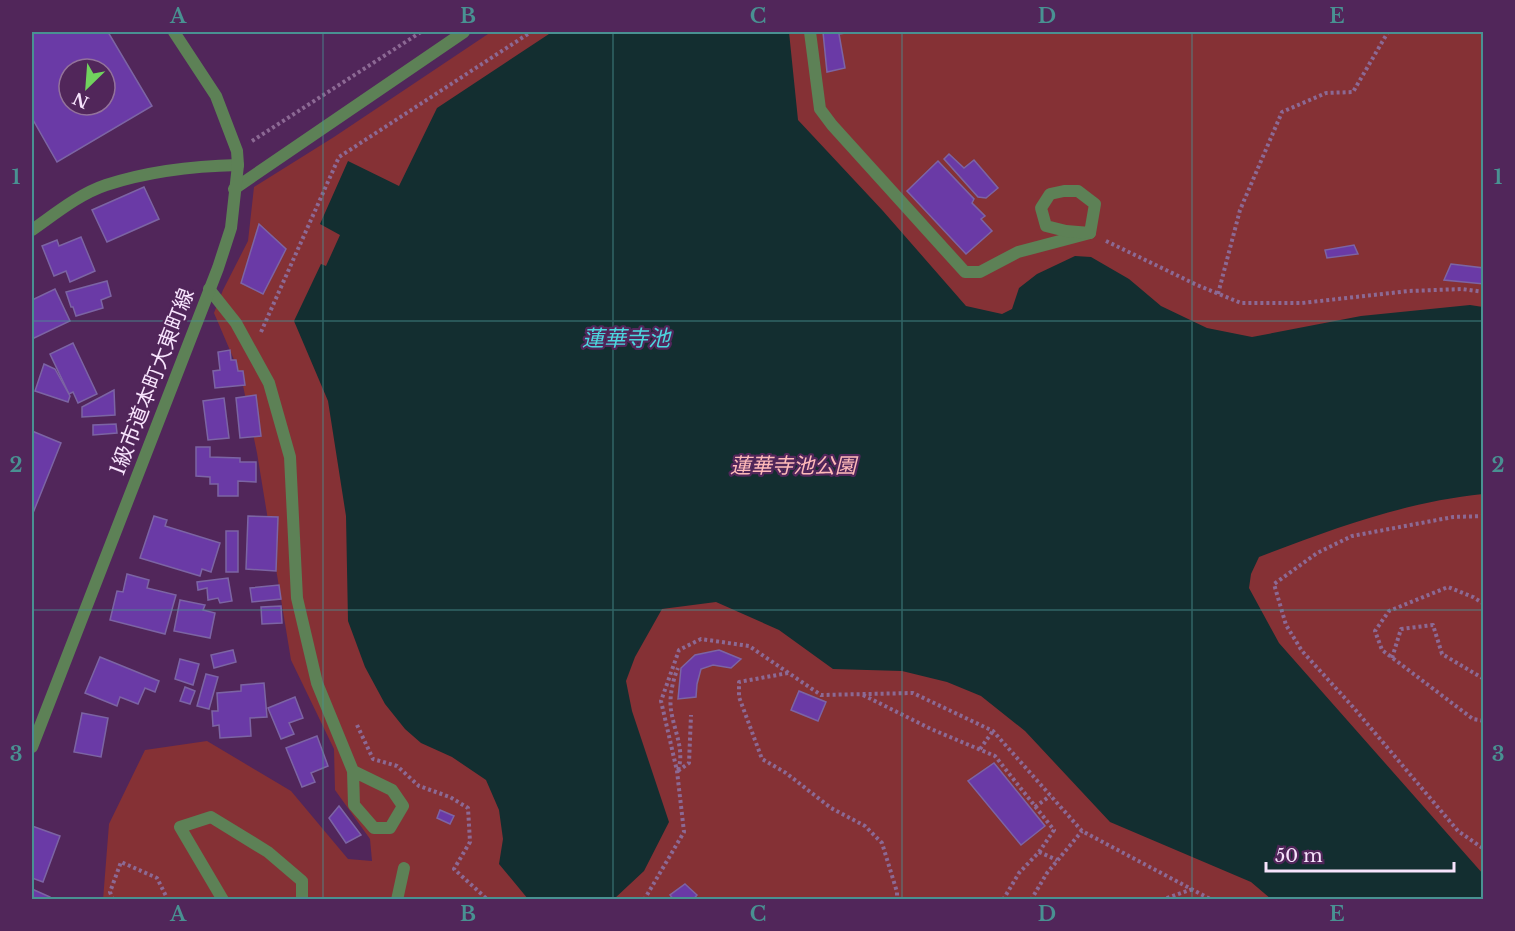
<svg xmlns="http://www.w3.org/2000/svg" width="1515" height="931" viewBox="0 0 1515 931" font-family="'Libre Baskerville','Noto Sans JP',serif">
<rect width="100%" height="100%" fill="#51265a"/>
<polygon fill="#853135" points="491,32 1483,32 1483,899 103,900 109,824 145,750 207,741 291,791 348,859 372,861 370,839 335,790 334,749 291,660 257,453 241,376 214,313 223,290 248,241 254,187 334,137"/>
<path fill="#132e30" d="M552,32H789L798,120L883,211L966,306L1002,314L1012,309L1019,288L1037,274L1075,256L1091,257L1129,279L1161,306L1207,328L1252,337L1361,316L1470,305L1483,307V494C1405,502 1332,529 1259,557L1251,574L1249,588L1279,643L1483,874V899H1271L1251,882L1110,822L1025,731L981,696L947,682L902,671L833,669L779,630L716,602L662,609L635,657L626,681L632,711L669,822L644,871L614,899H528L499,864L503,839L499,810L486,780L452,757L421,743L405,729L385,704L365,667L348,621L346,516L328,401L294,321L321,264L326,266L340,235L320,224L348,161L399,186L437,108Z"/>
<g fill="#6a3aa6" stroke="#7c64a4" stroke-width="1.5" fill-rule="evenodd">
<path d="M36,32H108L152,106L57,162L32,118V34ZM69,69H105V105H69Z"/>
<polygon points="823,32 852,32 839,34 845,68 827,72"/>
<polygon points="949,154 964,168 974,160 998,188 986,198 978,197 944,159"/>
<polygon points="938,161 974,199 972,203 985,216 981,219 992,231 966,254 907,191"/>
<polygon points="144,187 159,219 107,242 92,210"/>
<polygon points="259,224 286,249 263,294 241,283"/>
<polygon points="81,237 95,271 70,282 66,271 54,276 42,246 57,240 59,246"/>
<polygon points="1354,245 1358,254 1327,258 1325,250"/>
<polygon points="1451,264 1484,268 1484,284 1444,280"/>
<polygon points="107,281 111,296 101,300 103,308 76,316 73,307 71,307 66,292"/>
<polygon points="55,289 70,321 32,339 32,300"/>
<polygon points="73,343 97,394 78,403 73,392 69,394 50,354"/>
<polygon points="230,350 231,360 236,360 238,371 243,371 245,385 215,388 213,371 220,370 218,352"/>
<polygon points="44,364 55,369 70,396 68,402 35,391"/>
<polygon points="114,390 115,415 82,417 82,407"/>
<polygon points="256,395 261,436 240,438 236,398"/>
<polygon points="224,398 229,438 208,440 203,401"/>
<polygon points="116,424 117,433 93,435 93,425"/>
<polygon points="32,431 61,443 33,513 32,513"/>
<polygon points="196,447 210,447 210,457 240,458 240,462 256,462 256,482 238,481 238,496 218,496 218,484 210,484 210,477 196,476"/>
<polygon points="154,516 167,520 165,526 220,543 211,572 202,569 200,576 140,558"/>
<polygon points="248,516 278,517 276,571 246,569"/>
<rect x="226" y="531" width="12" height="41"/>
<polygon points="127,574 149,580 147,588 176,595 165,634 110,620 117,591 123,592"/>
<polygon points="228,578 232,601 220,603 218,598 208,600 207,588 198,590 197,582"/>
<polygon points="279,585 281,599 252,602 250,588"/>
<polygon points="180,600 205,605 203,610 215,613 210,638 174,631"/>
<polygon points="281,606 282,623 262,624 261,607"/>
<polygon points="233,650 236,662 214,668 211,655"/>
<polygon points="719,650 741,659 731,668 713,665 701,669 697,684 696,697 678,699 681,668 695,655"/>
<polygon points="100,657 159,681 155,692 145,688 138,704 120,697 117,706 85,693"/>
<polygon points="180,659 199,664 193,685 175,679"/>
<polygon points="206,674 218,677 209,709 197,706"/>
<polygon points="264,683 267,717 250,718 251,736 220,738 219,725 213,726 212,711 218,711 217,693 241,691 241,685"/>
<polygon points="185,687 195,691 190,704 180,701"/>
<polygon points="799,691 826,702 818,721 791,710"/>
<polygon points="295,697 303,718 289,723 294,734 281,739 268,708"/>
<polygon points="82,713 108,718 101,757 74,752"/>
<polygon points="317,736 328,766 311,773 315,782 302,787 286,748"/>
<polygon points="994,763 1045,826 1021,845 968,781"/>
<polygon points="339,806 361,835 346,843 329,818"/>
<polygon points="440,810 454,816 450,824 437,818"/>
<polygon points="32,826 60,836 43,882 32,878"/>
<polygon points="685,884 697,895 693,900 674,900 670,895"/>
<polygon points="32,889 50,897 50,900 32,900"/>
</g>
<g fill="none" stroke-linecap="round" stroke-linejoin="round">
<g stroke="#8c6994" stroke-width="4" stroke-dasharray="3 3" stroke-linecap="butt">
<polyline points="252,141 421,32"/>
<polyline points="1106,241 1197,285 1241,303 1302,303 1409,291 1462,289 1484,292"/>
<polyline points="1218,294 1240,210 1282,112 1326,93 1353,92 1388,32"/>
<polyline points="261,332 339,157 531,32"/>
<polyline points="1484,516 1453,517 1352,536 1317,553 1274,584 1286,625 1302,651 1353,707 1458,831 1484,849"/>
<polyline points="1484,604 1473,597 1448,587 1389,611 1375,631 1382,650 1473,719 1484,721"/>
<polyline points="1392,658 1401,629 1433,625 1442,654 1484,679"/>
<polyline points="788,673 739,682 739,697 762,759 786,773 831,808 865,826 882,843 897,892 897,900"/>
<polyline points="863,695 931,729 995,756 1054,830 1039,852 1019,873 1003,900"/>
<polyline points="357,725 373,759 397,766 419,786 450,797 468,808 470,842 454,869 488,900"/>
<polyline points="980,749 993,731"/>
<path d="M678,770C685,750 674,731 671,710C669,697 673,679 678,668"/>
<polyline points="678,771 689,763 691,715"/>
<polyline points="1035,807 1050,796"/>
<polyline points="1039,852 1057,860"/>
<polyline points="113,900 110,892 121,862 157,878 168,900"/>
<polyline points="644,900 684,832 677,771 661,701 679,650 701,639 749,646 821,695 913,693 993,731 1082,831 1212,900"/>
<polyline points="1031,900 1047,873 1082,831"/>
<polyline points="1161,900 1193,889"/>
</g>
<g stroke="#5d8156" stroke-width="12">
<polyline points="209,289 236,323 269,383 290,457 297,598 317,683 353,771 354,805 374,828 390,828 403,806 392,790 353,771"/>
<polyline points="223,900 180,827 211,817 268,852 302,881 302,900"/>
<polyline points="397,900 404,868"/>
</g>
<g stroke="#5d8156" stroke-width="12">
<polyline points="810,32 820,109 832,125 965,272 980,272 1018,252 1090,233"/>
<polygon points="1064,191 1078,191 1095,204 1090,233 1066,231 1046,226 1041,208 1050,194"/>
<path d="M32,230C55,214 79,194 106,185C149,171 194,166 238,165"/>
</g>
<g stroke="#5d8156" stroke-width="12">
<polyline points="234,189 464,32"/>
<polyline points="32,747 218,268 231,228 238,165 237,151 216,96 174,32"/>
</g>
</g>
<path fill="none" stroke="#499192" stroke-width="1.5" stroke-opacity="0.55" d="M323,32V900M613,32V900M902,32V900M1192,32V900M32,321H1484M32,610H1484"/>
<g text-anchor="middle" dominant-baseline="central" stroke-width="4.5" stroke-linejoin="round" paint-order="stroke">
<g font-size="21" fill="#f7e3fc" stroke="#51265a">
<text transform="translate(152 382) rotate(-69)">1級市道本町大東町線</text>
</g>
<g font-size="21" font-style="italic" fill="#febab9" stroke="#51265a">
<text x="793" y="466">蓮華寺池公園</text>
</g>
<g font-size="22" font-style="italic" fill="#4cd7df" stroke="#51265a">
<text x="626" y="338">蓮華寺池</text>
</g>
</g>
<rect width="1515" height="931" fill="none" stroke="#51265a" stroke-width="66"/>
<g transform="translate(87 87) rotate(205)"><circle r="28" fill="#51265a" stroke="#93729b" stroke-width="1.5"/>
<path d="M0-4.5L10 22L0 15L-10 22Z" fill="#71d25e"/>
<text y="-9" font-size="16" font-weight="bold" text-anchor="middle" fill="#f7e3fc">N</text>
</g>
<path d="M1266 862v9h188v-9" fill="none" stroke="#f7e3fc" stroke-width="3"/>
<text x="1275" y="862" font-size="18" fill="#f7e3fc" stroke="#51265a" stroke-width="4.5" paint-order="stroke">50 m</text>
<rect x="33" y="33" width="1449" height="865" fill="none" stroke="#499192" stroke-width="2"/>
<g font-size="20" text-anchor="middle" font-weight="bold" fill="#499192">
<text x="178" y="23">A</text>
<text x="468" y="23">B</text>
<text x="758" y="23">C</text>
<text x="1047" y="23">D</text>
<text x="1337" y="23">E</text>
<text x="16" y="184">1</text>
<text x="1498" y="184">1</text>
<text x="16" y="472">2</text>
<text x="1498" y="472">2</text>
<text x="16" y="761">3</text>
<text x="1498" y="761">3</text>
<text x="178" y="921">A</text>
<text x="468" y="921">B</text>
<text x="758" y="921">C</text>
<text x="1047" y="921">D</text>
<text x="1337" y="921">E</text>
</g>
</svg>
